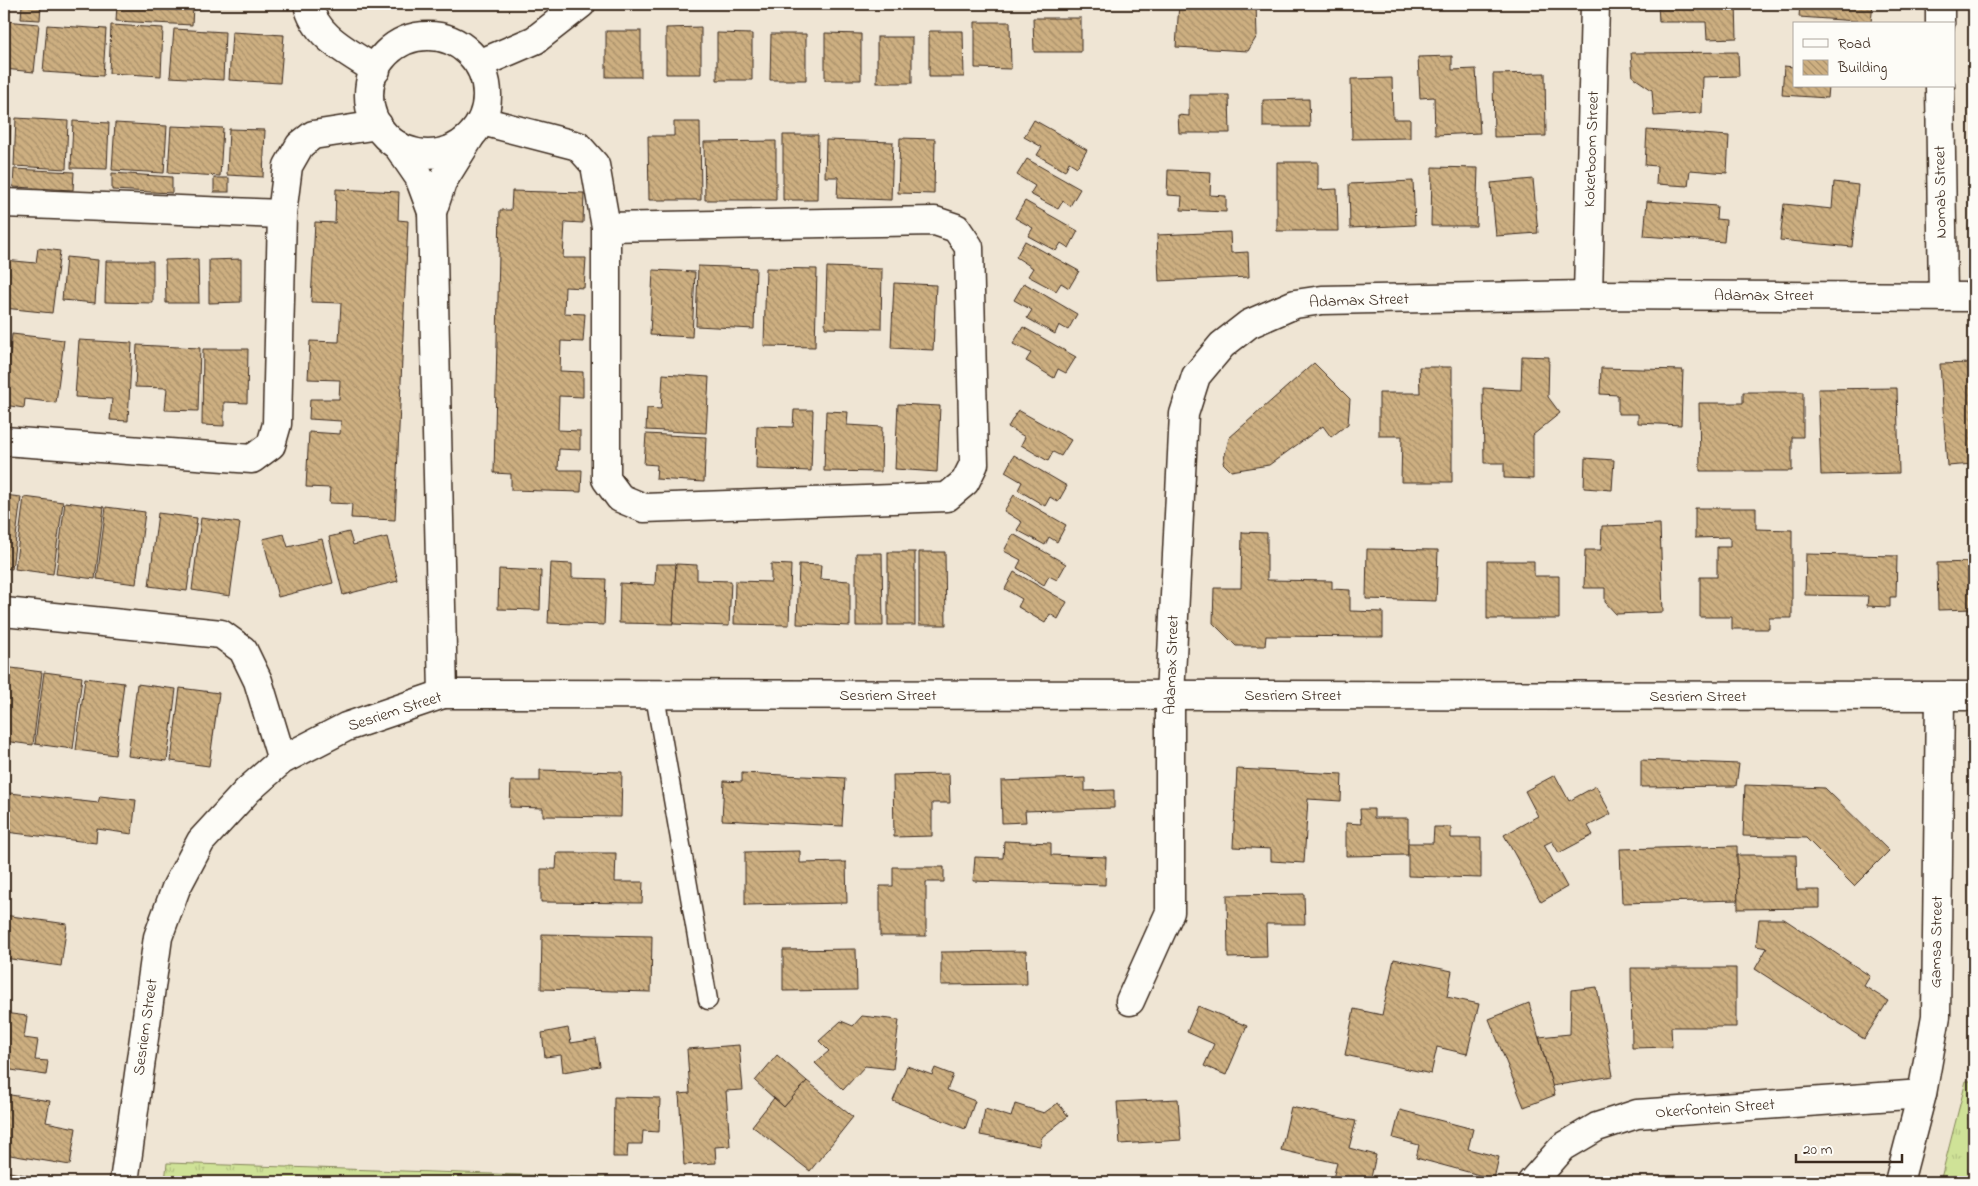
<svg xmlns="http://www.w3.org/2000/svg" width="1978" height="1186" viewBox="0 0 1978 1186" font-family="'Indie Flower',sans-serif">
<defs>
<pattern id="grass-tufts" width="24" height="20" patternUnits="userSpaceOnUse" patternTransform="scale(1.25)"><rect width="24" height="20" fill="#cfe297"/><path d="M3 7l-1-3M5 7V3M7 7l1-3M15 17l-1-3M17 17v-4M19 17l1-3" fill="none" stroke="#b3c282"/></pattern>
<pattern id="building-back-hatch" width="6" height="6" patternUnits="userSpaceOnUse" patternTransform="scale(1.25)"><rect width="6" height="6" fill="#cdaf81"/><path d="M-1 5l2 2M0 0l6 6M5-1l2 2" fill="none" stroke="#a88f69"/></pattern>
</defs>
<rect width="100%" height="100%" fill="#efe5d4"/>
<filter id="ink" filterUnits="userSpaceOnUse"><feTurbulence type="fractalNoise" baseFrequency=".02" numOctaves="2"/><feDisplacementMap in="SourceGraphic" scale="10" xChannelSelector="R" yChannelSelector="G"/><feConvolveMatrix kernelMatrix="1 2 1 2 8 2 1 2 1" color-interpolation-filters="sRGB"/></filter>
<g filter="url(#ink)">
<g fill="url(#grass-tufts)" stroke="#85865a">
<polygon points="1966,1081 1974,1081 1974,1182 1940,1182"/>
<polygon points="167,1163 728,1182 165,1182"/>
</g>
<g fill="url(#building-back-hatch)" stroke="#3b2a1e">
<polygon points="22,4 41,4 40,20 21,19"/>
<polygon points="117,4 193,6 192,25 116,21"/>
<polygon points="1179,4 1256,4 1257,36 1248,51 1176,47"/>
<polygon points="1658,4 1736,4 1737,38 1707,39 1706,22 1659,22"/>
<polygon points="1800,4 1873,4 1871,22 1799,17"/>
<polygon points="1033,18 1081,18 1081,52 1034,52"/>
<polygon points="4,21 39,24 34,72 4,69"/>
<polygon points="975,22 1010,22 1011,69 975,68"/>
<polygon points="47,25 106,29 103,76 43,72"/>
<polygon points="111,25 163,28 161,76 109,73"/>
<polygon points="701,27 701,74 666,74 666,28"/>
<polygon points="174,29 225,32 223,80 170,77"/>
<rect x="606" y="31" width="35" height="46"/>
<polygon points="929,31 963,31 964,77 929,77"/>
<polygon points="232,32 284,35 280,83 229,80"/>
<polygon points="717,33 752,34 752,80 717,80"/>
<polygon points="825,33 861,34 861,80 825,80"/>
<polygon points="771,34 806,34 806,80 770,80"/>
<rect x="877" y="37" width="35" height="46"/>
<polygon points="1738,52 1739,76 1703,77 1702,113 1654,116 1652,90 1633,77 1631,53"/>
<polygon points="1452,56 1452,70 1476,69 1480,133 1435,135 1434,97 1420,98 1418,57"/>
<polygon points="1784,66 1794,67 1794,86 1828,86 1827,98 1782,95"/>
<polygon points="1545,73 1546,136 1494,137 1493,74"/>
<polygon points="1392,78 1393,119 1410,119 1410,138 1352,139 1351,79"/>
<polygon points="1189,95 1229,95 1230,133 1179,133 1178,115 1189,116"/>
<polygon points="1309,99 1310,127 1263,127 1263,100"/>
<polygon points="4,118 11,118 9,166 4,166"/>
<polygon points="16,118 68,121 66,169 14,166"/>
<polygon points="1034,120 1087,150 1077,167 1069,162 1065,171 1037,155 1042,147 1024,137"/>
<polygon points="73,121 109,123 107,169 71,168"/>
<polygon points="674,122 700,122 701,200 649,200 648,136 674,136"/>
<polygon points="115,123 167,126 164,173 112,170"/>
<polygon points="171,126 223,128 220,176 168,173"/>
<polygon points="229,129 265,130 263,177 227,175"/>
<polygon points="1647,130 1729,136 1727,173 1690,170 1688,186 1656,184 1657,166 1645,165"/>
<polygon points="783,135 818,135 817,200 783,200"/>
<polygon points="900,138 935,139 934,194 898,193"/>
<polygon points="826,140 893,142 891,200 837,198 838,177 825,177"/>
<polygon points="776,141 776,200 705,200 704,142"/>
<polygon points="1027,159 1080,189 1070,206 1063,201 1058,209 1030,194 1035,186 1017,175"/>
<polygon points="1277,162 1318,162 1318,190 1337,189 1338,231 1277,231"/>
<polygon points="1432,167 1478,168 1476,226 1431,226"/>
<polygon points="14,169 74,172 73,190 13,187"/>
<polygon points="1168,170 1211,172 1210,195 1226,196 1226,212 1181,210 1182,196 1167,195"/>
<polygon points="112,173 172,177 172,193 112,190"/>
<rect x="214" y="178" width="15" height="14"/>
<polygon points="1533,179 1538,233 1496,236 1491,183"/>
<polygon points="1413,181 1415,225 1350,228 1349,184"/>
<polygon points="1834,182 1858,185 1852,247 1780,240 1784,204 1832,209"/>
<polygon points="336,189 399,192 398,220 408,221 395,520 351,518 352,504 329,503 330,488 306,487 309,432 340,434 341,421 309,419 310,399 339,399 340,380 308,379 310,341 339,342 341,303 311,302 315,222 335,223"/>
<polygon points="512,191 584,193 583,223 565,222 563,258 586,258 584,288 565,287 564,313 585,314 583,342 561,341 560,371 583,372 583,397 559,396 558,430 580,431 580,450 559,449 558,470 582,470 581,492 511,490 511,474 494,473 500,210 511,210"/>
<polygon points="1025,201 1078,231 1069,248 1061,243 1056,251 1028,236 1033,228 1015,218"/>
<polygon points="1647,201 1717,206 1716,219 1726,220 1724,242 1644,236"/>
<polygon points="1230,232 1231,253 1248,252 1249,277 1159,281 1157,235"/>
<polygon points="1025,241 1079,271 1069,288 1061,283 1056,291 1028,276 1033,268 1016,257"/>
<polygon points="38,248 60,251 52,313 4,308 4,260 36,263"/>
<polygon points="66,257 98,260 95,303 62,300"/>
<polygon points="198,259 199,303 166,303 165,260"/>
<polygon points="241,259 241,302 209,303 209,260"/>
<polygon points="106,261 153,261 153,303 105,302"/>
<polygon points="698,266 756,268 754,329 696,326"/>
<polygon points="827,267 882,269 881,329 825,328"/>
<polygon points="766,268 817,269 815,347 764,346"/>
<polygon points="653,270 695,272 692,337 650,335"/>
<polygon points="894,283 936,285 933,350 891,348"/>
<polygon points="1024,283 1077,314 1068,330 1059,325 1055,334 1027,318 1032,310 1014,300"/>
<polygon points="1023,327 1076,357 1066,373 1058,369 1054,378 1026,361 1031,353 1013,344"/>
<polygon points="12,334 64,340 56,403 25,399 24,408 4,405"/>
<polygon points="79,340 132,343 128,421 110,420 112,399 75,397"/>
<polygon points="137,345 200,348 198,411 165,410 167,388 135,387"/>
<polygon points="1974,345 1974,464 1947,466 1940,364 1971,363 1969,346"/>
<polygon points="203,349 248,349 247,403 224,402 224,426 202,425"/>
<polygon points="1522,356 1549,357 1548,397 1560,413 1533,435 1533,479 1504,478 1504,463 1484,463 1483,388 1521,390"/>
<polygon points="1314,363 1350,399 1348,424 1331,437 1323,426 1269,465 1231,471 1223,463 1229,438"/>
<polygon points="1419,367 1452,367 1452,482 1401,482 1402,436 1379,436 1379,393 1420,393"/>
<polygon points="1601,368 1683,370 1681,425 1638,423 1638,414 1618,414 1618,395 1600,394"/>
<polygon points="663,374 709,377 706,433 646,430 647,408 661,409"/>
<polygon points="1897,388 1899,473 1821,475 1818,389"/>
<polygon points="1743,392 1803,392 1803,437 1792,437 1792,471 1700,471 1699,403 1743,403"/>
<polygon points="898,404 940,406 937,472 895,469"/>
<polygon points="794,410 813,410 811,471 756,469 757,426 793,427"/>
<polygon points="1018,410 1071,440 1061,456 1053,452 1048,461 1021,445 1025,437 1008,427"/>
<polygon points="826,411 848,412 847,425 882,427 881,472 824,471"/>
<polygon points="646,434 706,437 704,482 656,479 657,465 644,464"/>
<polygon points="1014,455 1067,486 1058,502 1050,497 1045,506 1018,490 1022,482 1005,472"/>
<polygon points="1585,458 1614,460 1612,490 1584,488"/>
<polygon points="4,495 21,497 12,569 4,568"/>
<polygon points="1014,495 1066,525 1057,542 1049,537 1045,545 1017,530 1022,522 1004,511"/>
<polygon points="24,497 63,502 53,574 15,569"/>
<polygon points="65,502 104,507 95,579 56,574"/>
<polygon points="106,507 145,512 136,584 97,579"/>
<polygon points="1695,508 1756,508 1756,529 1792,530 1792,618 1769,618 1769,629 1732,629 1732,617 1700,617 1700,577 1717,577 1717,547 1730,547 1730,537 1695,538"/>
<polygon points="158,513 197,518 187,591 149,586"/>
<polygon points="201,518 240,523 230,596 192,590"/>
<polygon points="1660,524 1663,612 1616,614 1605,602 1605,588 1584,588 1585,550 1601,550 1602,526"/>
<polygon points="349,532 353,545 387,537 398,581 343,595 329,537"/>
<polygon points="1242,532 1267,533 1267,580 1332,581 1332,589 1350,590 1350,611 1383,612 1383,637 1266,636 1265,646 1236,646 1213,623 1214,588 1241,588"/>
<polygon points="284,534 288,547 322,539 333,583 278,597 263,539"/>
<polygon points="1013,534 1066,564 1057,580 1049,576 1044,585 1017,568 1021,560 1004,551"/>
<polygon points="1367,549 1438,550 1436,601 1366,599"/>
<rect x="888" y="552" width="27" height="73"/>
<polygon points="919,552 945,552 946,625 919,625"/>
<polygon points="856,553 882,553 883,626 856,626"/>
<polygon points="1806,554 1897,556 1896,597 1890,597 1890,607 1867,606 1868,596 1805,595"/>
<polygon points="1487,561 1534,561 1534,576 1559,576 1559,619 1487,619"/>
<polygon points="1974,562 1974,609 1938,610 1937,563"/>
<polygon points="551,563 572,564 572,578 606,579 604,625 548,623"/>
<polygon points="656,564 676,564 673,624 619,623 620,583 655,585"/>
<polygon points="676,564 697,565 697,580 731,581 729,626 673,624"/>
<polygon points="771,564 791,565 789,625 734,624 735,581 771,582"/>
<polygon points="799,564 821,565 820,579 850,581 850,626 797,624"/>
<polygon points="499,569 541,571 540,610 498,609"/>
<polygon points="1014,572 1067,602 1058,619 1050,614 1045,623 1018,607 1022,599 1005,589"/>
<polygon points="4,667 42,672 33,745 4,741"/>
<polygon points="44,672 82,677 73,749 35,744"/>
<polygon points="85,678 124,683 115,755 76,750"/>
<polygon points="137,684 176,689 167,761 128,756"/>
<polygon points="180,688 219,693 209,766 171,761"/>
<polygon points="1641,760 1739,764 1736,786 1641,787"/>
<polygon points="1237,769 1342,774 1341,801 1308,799 1304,863 1271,861 1271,849 1233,847"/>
<polygon points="540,770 622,772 621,817 543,816 543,808 510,807 511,781 540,781"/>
<polygon points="742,773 845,778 842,826 722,820 724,781 742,782"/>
<polygon points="949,774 950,803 932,803 932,836 894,837 893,775"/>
<polygon points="1555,775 1569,801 1596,786 1611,814 1588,826 1593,835 1559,853 1552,841 1544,845 1567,887 1541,902 1504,835 1538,816 1525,791"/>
<polygon points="1085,778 1085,791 1114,790 1114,808 1025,811 1026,822 1002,823 1001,781"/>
<polygon points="1745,785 1825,788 1889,851 1854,886 1806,838 1743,836"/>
<polygon points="10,793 98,803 100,796 136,800 132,834 97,829 96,843 6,832"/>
<polygon points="1360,809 1374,809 1374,818 1408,818 1408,855 1346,856 1346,823 1361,824"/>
<polygon points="1434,827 1451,827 1451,838 1481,838 1481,878 1408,876 1408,843 1433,843"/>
<polygon points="1004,841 1051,843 1051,855 1106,857 1105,885 973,881 975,857 1003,858"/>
<polygon points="1737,846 1738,900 1622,903 1620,849"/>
<polygon points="800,851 800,863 846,862 847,903 745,905 745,852"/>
<polygon points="557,853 616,853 615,882 643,882 642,903 541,902 541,869 556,869"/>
<polygon points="1737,855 1796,855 1797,890 1820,890 1820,908 1738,909"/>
<polygon points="893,867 944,867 944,882 926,882 926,936 880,936 880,886 893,886"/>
<polygon points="1304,894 1305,924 1266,924 1267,957 1228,958 1227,895"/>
<polygon points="4,915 67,924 61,966 4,958"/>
<polygon points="1759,919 1784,919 1870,976 1864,986 1888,1001 1864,1039 1755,969 1767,948 1756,946"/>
<polygon points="542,934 652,936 651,992 541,989"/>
<polygon points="856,949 857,990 783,991 783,950"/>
<polygon points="1026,951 1027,984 941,985 941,952"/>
<polygon points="1394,959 1452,971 1447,997 1479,1004 1467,1054 1437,1047 1431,1074 1345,1055 1354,1009 1382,1015"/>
<polygon points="1631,968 1736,968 1736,1027 1671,1027 1672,1047 1632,1048"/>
<polygon points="1597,987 1613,1076 1552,1086 1539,1037 1570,1034 1571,990"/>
<polygon points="1529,1003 1555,1095 1524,1107 1489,1019"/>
<polygon points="1198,1006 1247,1026 1226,1075 1204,1066 1214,1044 1187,1032"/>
<polygon points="4,1013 27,1016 24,1038 38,1040 35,1060 48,1061 46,1075 4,1069"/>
<polygon points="862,1016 899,1020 893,1069 865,1066 843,1090 815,1063 829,1051 819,1041 841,1021 853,1026"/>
<polygon points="568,1028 571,1043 596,1039 600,1066 563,1072 561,1055 545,1057 542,1033"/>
<polygon points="739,1045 743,1090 726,1091 730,1146 715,1147 716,1163 684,1165 679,1094 690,1093 687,1049"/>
<polygon points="777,1055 807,1081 784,1107 755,1081"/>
<polygon points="907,1066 932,1075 935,1068 953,1075 947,1090 975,1101 965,1129 893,1101"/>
<polygon points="807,1081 853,1117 810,1171 752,1126 774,1098 784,1107"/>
<polygon points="4,1094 50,1101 46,1122 76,1128 70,1165 4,1154"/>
<polygon points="614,1097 660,1098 659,1132 643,1131 642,1144 628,1144 627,1157 613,1157"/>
<polygon points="1178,1099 1181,1140 1120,1144 1117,1102"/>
<polygon points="1058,1103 1068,1116 1042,1137 1040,1146 980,1135 985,1109 1011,1117 1015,1104 1044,1113"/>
<polygon points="1291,1107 1356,1121 1349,1148 1376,1155 1370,1182 1332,1182 1337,1163 1281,1150"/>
<polygon points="1400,1110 1473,1129 1468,1149 1499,1157 1494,1179 1416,1158 1419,1145 1393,1138"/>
<polygon points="4,1171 52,1180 52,1182 4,1182"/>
</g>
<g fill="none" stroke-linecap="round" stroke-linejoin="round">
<g stroke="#3b2a1e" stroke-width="21">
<polyline id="lane" points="655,696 708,1000"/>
</g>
<g stroke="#3b2a1e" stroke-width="31">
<g id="street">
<path d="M308,4C315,37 349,52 376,70"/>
<polyline points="1940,4 1940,24"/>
<circle cx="428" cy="95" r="59"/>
<polyline points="479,64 535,40 581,4"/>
<polyline points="1940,86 1943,297"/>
<polyline points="482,121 578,146 595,165 606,227 606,479 620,498 644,508 947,497 965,482 974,464 969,247 956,228 935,221 606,227"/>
<polyline points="397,145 419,177 432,212"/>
<polyline points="4,203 282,214"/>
<polyline points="1588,295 1595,4"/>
<polyline points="4,441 252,459 271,445 277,424 282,214 288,166 300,145 313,135 378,125"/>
<polyline points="4,612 221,634 243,650 258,681 282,760"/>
<polyline points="443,694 432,212 442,182 470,137"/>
<polyline points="1130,1001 1170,912 1170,696 1184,414 1196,376 1222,345 1249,324 1295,304 1322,300 1588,295 1974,297"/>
<polyline points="124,1182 158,937 176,888 201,841 248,790 282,760 346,727 443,694 1974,696"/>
<polyline points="1532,1182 1563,1147 1597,1127 1637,1114 1922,1094"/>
<polyline points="1899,1182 1922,1094 1936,1016 1940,697"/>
</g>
</g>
<use href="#lane" stroke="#fdfcf7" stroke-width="18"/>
<use href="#street" stroke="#fdfcf7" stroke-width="28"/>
</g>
</g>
<g text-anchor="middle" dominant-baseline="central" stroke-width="4.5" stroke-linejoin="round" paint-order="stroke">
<g font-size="16" fill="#3b2a1e" stroke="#fdfcf7">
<text transform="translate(1592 149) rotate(-88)">Kokerboom Street</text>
<text transform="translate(1941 192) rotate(-91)">Nomab Street</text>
<text x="1764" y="296">Adamax Street</text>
<text transform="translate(1359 301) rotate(-2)">Adamax Street</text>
<text transform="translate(1172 665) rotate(-88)">Adamax Street</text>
<text x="888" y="696">Sesriem Street</text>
<text x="1293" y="696">Sesriem Street</text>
<text x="1698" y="697">Sesriem Street</text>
<text transform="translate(395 712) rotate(-18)">Sesriem Street</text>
<text transform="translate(1937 942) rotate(-89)">Gamsa Street</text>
<text transform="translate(146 1027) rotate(-82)">Sesriem Street</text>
<text transform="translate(1715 1109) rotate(-4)">Okerfontein Street</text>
</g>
</g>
<rect width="1978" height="1186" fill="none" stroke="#fdfcf7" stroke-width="20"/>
<rect x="10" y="10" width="1958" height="1166" fill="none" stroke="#3b2a1e" stroke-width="2" filter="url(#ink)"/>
<rect x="1793" y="22" width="162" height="65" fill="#fdfcf7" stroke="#afa8a0"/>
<rect x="1803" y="39" width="25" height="8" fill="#fdfcf7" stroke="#afa8a0"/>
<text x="1838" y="48" font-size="15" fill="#3b2a1e">Road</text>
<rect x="1803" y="60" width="25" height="15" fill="url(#building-back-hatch)" stroke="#afa8a0"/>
<text x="1838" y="72" font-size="15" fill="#3b2a1e">Building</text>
<path d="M1796 1154v8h106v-8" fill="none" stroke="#3b2a1e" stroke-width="2.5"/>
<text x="1803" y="1154" font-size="15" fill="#3b2a1e" stroke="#fdfcf7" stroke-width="4" paint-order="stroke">20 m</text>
</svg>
